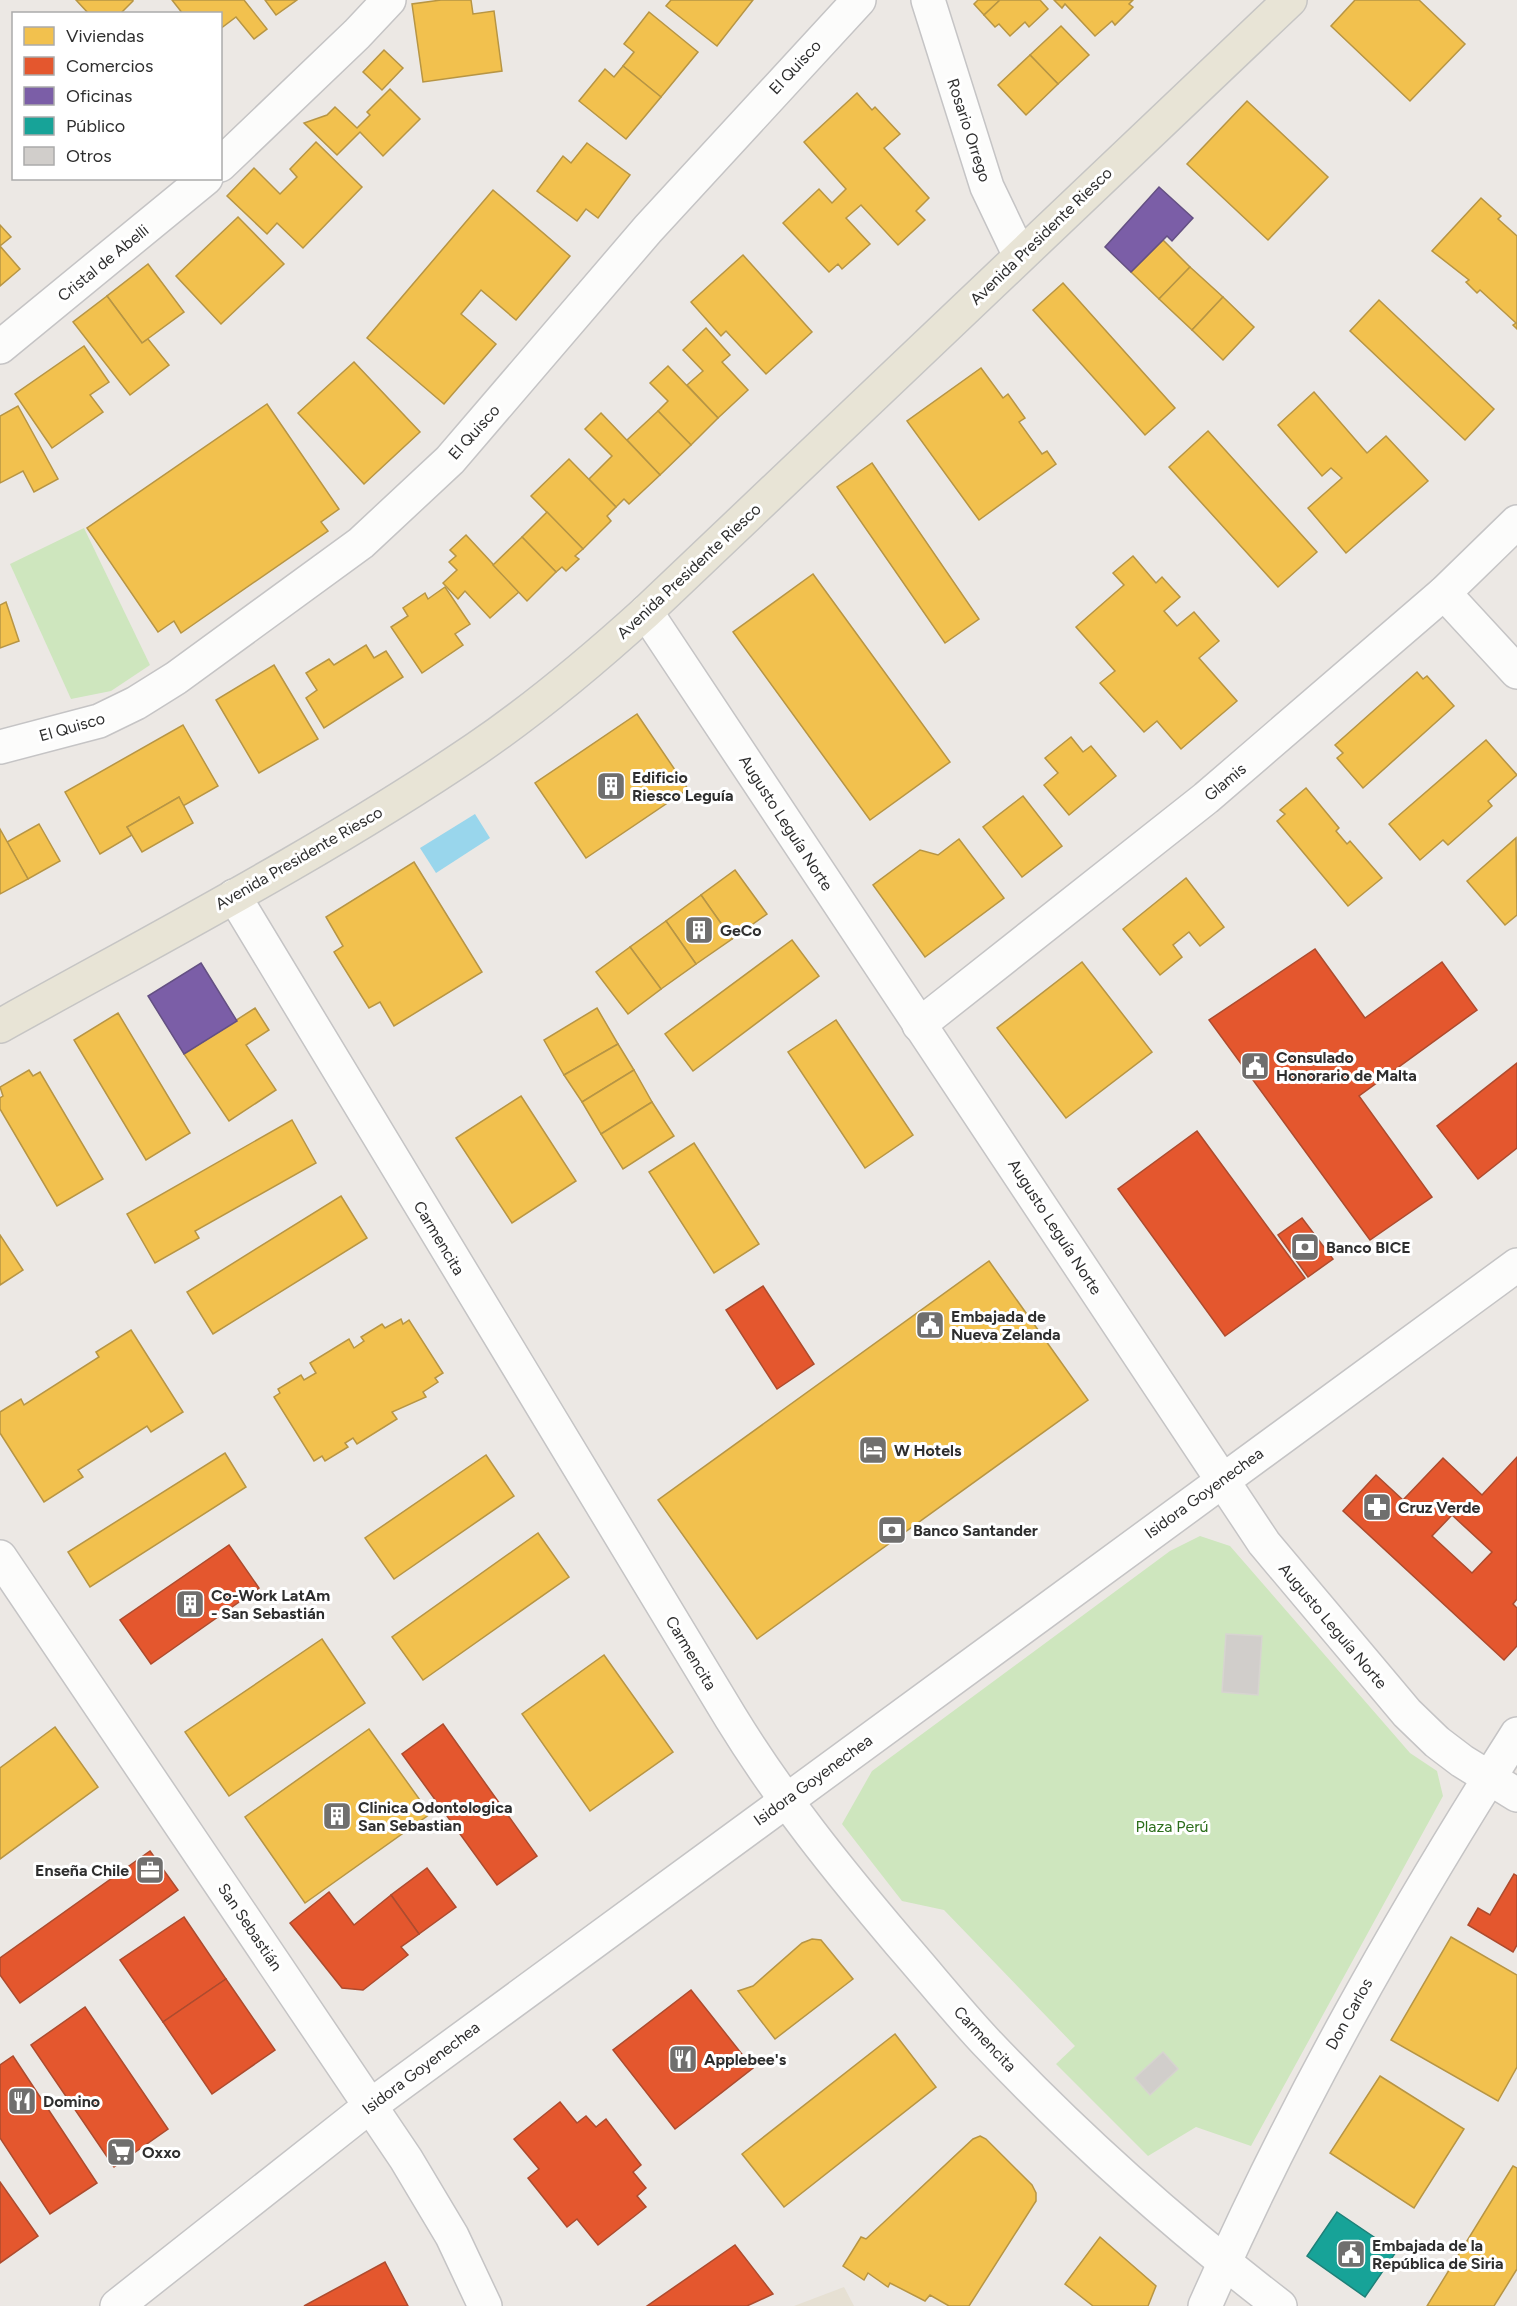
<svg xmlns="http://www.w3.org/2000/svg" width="1517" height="2306" viewBox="0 0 1517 2306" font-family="Figtree,sans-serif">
<rect width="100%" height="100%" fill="#ece8e4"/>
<polygon fill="#e6e0d3" points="844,2287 854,2306 794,2306"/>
<g fill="#cee6be">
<polygon points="84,528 150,665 111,691 71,699 10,564"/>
<polygon points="1200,1536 1230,1546 1410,1753 1437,1771 1443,1796 1251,2146 1196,2127 1148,2156 1056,2064 1075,2046 944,1910 902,1901 842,1824 872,1771 1170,1551"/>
</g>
<polygon fill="#99d6ec" points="475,814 490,838 436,873 420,848"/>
<g fill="#f2c14e" stroke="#b79544" stroke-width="1.5">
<polygon points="76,0 133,0 133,1 120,14 89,14"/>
<polygon points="172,0 244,0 267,29 254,39 236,17 220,29 220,14 183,14"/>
<polygon points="265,0 297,0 276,15"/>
<polygon points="441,0 471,0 473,14 494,11 502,71 423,82 412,4"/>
<polygon points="671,0 753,0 717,46 666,6"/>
<polygon points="978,0 1000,0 984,15 974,4"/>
<polygon points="1000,0 1040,0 1048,9 1029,27 1025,22 1010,36 999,24 995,27 984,15"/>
<polygon points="1054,0 1133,0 1129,4 1133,7 1115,25 1112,21 1095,36 1065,4 1062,8"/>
<polygon points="1355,0 1419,0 1465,44 1410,101 1331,26"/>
<polygon points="649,12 698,52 661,97 623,66 634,52 624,44"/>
<polygon points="1061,26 1089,55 1058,84 1030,55"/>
<polygon points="384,50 403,68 382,90 363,72"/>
<polygon points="1030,55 1058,84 1026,115 998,85"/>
<polygon points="623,66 661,97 626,139 579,101 605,69 614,77"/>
<polygon points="390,89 420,119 383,156 360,132 337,155 304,123 327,115 335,107 357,128 370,115 367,112"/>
<polygon points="857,93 872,110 875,107 900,134 884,148 929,198 916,211 925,220 898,245 861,205 846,218 870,244 842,269 838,264 829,272 783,223 819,189 832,203 846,189 804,142"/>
<polygon points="1247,101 1328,177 1268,240 1187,164"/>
<polygon points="316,142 362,187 303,248 277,223 267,234 227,196 254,168 280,194 297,177 290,169"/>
<polygon points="587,143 630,175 598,218 586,209 577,221 537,191 563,156 571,163"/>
<polygon points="493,190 570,256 516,320 481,290 461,314 496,344 444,404 367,338"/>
<polygon points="1481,198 1501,216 1498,219 1517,236 1517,329 1513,325 1516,323 1480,290 1477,293 1466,282 1469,280 1432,251"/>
<polygon points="238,217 284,264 221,324 176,276"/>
<polygon points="0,225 11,237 0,246 20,269 0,286"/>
<polygon points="1163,240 1190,267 1159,299 1131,272"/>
<polygon points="743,255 812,332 766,374 726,331 721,336 691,302"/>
<polygon points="148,264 184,312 142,343 107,296"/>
<polygon points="1190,267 1223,297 1192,330 1159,299"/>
<polygon points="1063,283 1175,408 1145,435 1033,310"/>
<polygon points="107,296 142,343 148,339 169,365 130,395 73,322"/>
<polygon points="1223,297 1254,327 1223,360 1192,330"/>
<polygon points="1379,300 1494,409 1465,440 1350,331"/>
<polygon points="706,328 730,355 722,362 748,390 718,418 687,385 703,371 683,350"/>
<polygon points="84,346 109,382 90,395 103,412 52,448 15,394"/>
<polygon points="354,362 420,432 364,484 298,413"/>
<polygon points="668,366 718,418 691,445 658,411 668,401 650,383"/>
<polygon points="981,368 1003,398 1008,394 1025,418 1019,422 1042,454 1047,451 1056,464 979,520 907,421"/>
<polygon points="1314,392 1367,453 1386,436 1428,481 1346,553 1308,508 1342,478 1331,468 1322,476 1278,425"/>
<polygon points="267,404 339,509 321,522 328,531 181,633 174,621 158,632 87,528"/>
<polygon points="18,406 58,479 34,492 23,471 0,483 0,416"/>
<polygon points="658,411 691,445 660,475 627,440"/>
<polygon points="601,413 660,475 629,504 624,499 616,507 589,479 612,456 585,429"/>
<polygon points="1208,431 1317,552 1278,587 1169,467"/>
<polygon points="569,459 616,507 607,516 611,521 583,549 531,496"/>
<polygon points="872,463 979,619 945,643 837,487"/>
<polygon points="547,512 583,549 575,556 579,559 566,571 562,567 556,572 522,537"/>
<polygon points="466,535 519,592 490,618 465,591 458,599 443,583 457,570 449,562 456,556 450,550"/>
<polygon points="522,537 556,572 527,601 493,565"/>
<polygon points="1133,556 1156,583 1162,577 1180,597 1164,611 1177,626 1194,612 1219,641 1199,658 1237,701 1181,749 1157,721 1144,732 1100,683 1115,671 1076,627 1124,585 1113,573"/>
<polygon points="813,574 950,762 870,820 733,632"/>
<polygon points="445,587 470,624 455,634 463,645 422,673 391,627 408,616 403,608 425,593 428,599"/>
<polygon points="6,602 19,641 0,648 0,605"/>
<polygon points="366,645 374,658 386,651 403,677 324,728 306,698 317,690 306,673 329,659 334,665"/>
<polygon points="274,665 318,739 259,773 216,700"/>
<polygon points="1417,672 1423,679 1427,676 1454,706 1363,788 1337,758 1343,753 1335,745"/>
<polygon points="637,714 688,789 586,858 535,783"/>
<polygon points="183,725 218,786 183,806 179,797 127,827 132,835 100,854 65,792"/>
<polygon points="1071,737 1083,752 1091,746 1116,776 1069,815 1044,785 1058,773 1045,758"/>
<polygon points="1486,740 1517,775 1488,801 1492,806 1448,845 1443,840 1420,860 1389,824"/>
<polygon points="1306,788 1339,828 1336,831 1347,844 1350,841 1382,878 1348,906 1277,821 1285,814 1280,810"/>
<polygon points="1023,796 1062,846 1022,877 983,827"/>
<polygon points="179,797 193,823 142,852 127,827"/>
<polygon points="39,824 60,861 28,879 7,842"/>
<polygon points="0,829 28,879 0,894"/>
<polygon points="1516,838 1517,915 1505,925 1467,881"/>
<polygon points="959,839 1004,898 925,957 873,885 920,850 938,855"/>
<polygon points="414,862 482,972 394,1026 380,1002 369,1008 334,952 343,946 326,917"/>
<polygon points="735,870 767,914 732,939 701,895"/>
<polygon points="1186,878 1224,927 1200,946 1189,932 1173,945 1182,957 1160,975 1123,929"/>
<polygon points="701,895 732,939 696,964 666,921"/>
<polygon points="666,921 696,964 661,989 630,947"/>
<polygon points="792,940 819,976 693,1071 665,1034"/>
<polygon points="630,947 661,989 628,1014 596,972"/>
<polygon points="1082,962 1152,1052 1066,1118 997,1028"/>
<polygon points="255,1008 269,1030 246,1045 276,1090 229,1121 184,1054"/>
<polygon points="597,1008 618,1044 564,1075 544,1040"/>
<polygon points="118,1013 190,1133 146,1160 74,1040"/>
<polygon points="836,1020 913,1135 865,1168 788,1052"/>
<polygon points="618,1044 634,1070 582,1102 564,1075"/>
<polygon points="29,1070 33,1076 40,1072 103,1179 57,1206 0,1109 0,1098 3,1096 0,1087"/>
<polygon points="634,1070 652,1102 601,1134 582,1102"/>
<polygon points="521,1096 576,1181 512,1223 456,1138"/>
<polygon points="652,1102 674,1136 623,1169 601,1134"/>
<polygon points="292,1120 316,1163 195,1231 199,1238 155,1263 127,1214"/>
<polygon points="694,1143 759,1244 714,1273 649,1172"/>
<polygon points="341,1196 367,1238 213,1334 187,1292"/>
<polygon points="0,1235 23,1270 0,1285"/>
<polygon points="989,1261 1088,1400 757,1639 658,1500"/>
<polygon points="401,1319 403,1324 409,1320 443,1373 435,1378 438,1382 423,1392 426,1397 392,1412 397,1419 357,1444 353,1438 345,1443 348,1447 325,1461 322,1456 314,1461 274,1397 280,1393 278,1389 301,1375 304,1380 316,1373 310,1363 349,1339 354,1348 364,1341 361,1337 382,1324 385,1328"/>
<polygon points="131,1330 183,1412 151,1432 147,1426 78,1470 83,1477 44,1502 0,1433 0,1412 21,1399 24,1405 99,1357 96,1352"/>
<polygon points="225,1453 246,1487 90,1587 68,1552"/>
<polygon points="486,1455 514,1496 394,1579 365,1538"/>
<polygon points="538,1533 569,1577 423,1680 392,1637"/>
<polygon points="322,1639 365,1703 229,1796 185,1732"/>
<polygon points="604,1655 673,1752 590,1811 522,1714"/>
<polygon points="55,1727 98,1787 0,1859 0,1768"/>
<polygon points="369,1729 430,1814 305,1903 245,1817"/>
<polygon points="1451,1937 1517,1975 1517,2067 1498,2101 1391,2040"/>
<polygon points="812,1939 821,1940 853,1979 775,2039 738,1991 753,1986 802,1943"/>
<polygon points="895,2034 936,2087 784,2207 742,2154"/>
<polygon points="1380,2076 1464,2129 1414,2208 1330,2153"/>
<polygon points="980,2136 986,2139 1032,2185 1036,2193 1036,2201 969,2306 949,2306 930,2295 925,2301 890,2283 888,2287 868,2273 864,2280 843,2266 861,2237 866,2239 973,2139"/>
<polygon points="1513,2166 1517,2168 1517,2269 1494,2306 1427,2306"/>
<polygon points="1100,2237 1156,2286 1148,2306 1093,2306 1065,2284"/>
</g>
<g fill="#e4572e" stroke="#ad4b2e" stroke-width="1.5" fill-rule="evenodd">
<polygon points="1315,949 1365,1018 1442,962 1477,1010 1359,1096 1432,1197 1370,1240 1209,1020"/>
<polygon points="1517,1063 1517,1148 1478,1179 1437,1126"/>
<polygon points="1197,1131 1305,1278 1225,1336 1118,1189"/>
<polygon points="1302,1218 1333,1259 1308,1277 1278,1235"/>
<polygon points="763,1286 814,1364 777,1389 726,1310"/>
<path d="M1517,1457V1599L1513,1604L1517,1608V1646L1504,1660L1343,1511L1376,1475L1403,1500L1443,1458L1482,1495ZM1452,1515L1492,1552L1472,1573L1432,1536Z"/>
<polygon points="229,1545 259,1588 151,1664 120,1620"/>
<polygon points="443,1724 537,1856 497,1885 402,1754"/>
<polygon points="150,1851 178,1890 20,2003 0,1975 0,1958"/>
<polygon points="427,1868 456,1907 419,1934 391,1895"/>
<polygon points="1514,1874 1517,1876 1517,1945 1513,1952 1468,1925 1478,1908 1490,1915"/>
<polygon points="329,1892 354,1925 391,1895 419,1934 401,1947 408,1955 363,1990 342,1988 290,1923"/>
<polygon points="184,1917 226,1979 163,2022 120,1960"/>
<polygon points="226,1979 275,2050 212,2094 163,2022"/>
<polygon points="691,1990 753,2068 675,2129 613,2050"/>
<polygon points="85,2007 168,2129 114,2167 31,2045"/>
<polygon points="13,2056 97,2183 50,2214 0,2138 0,2065"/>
<polygon points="560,2102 577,2123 586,2116 596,2127 606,2119 641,2165 633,2172 646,2188 637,2196 646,2207 598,2245 577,2219 567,2227 528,2178 539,2169 514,2139"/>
<polygon points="0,2182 38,2236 0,2263"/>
<polygon points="735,2245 773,2294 747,2306 647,2306"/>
<polygon points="385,2262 408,2306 304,2306"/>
</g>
<g fill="#7b5ea7" stroke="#645083" stroke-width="1.5">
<polygon points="1159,187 1193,218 1172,241 1167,236 1131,272 1105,247"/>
<polygon points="201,963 237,1021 184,1054 148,996"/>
</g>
<polygon fill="#17a398" stroke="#1e8078" stroke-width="1.5" points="1337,2212 1396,2252 1365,2297 1307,2256"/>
<g fill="#d1cecb" stroke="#d7d4d0" stroke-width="1.5">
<polygon points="1226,1634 1262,1636 1258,1695 1222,1692"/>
<polygon points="1163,2052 1178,2069 1150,2095 1135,2078"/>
</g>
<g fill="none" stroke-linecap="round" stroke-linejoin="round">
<g stroke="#c5c4c5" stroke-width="36">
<g id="minor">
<polyline points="928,0 987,187 1020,256"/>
<polyline points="220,165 357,34 389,0"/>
<polyline points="0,347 206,178"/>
<polyline points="1444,593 1517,672"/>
<polyline points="646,612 1264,1543 1407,1713 1437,1742 1462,1761 1517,1795"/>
<polyline points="0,747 99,721 136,703 176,678 361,543 450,460 648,229 859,0"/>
<path d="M234,896L731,1718C780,1798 839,1871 900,1943C929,1976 956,2010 986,2042C1077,2138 1176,2226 1280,2306"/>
<polyline points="919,1025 1206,798 1444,593 1517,522"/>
<polyline points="0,1557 406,2159 452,2236 485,2306"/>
<polyline points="117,2306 370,2106 1517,1265"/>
<path d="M1205,2306C1293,2106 1400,1918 1517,1734"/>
</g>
</g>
<g stroke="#c6c5c4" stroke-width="36">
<path id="major" d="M0,1026C160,937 324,852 476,749C536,708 592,661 646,612L1290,0"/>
</g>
<use href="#minor" stroke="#fcfcfb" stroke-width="33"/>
<use href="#major" stroke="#e8e4d6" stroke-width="33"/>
</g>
<defs>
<g id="building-square" transform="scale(1.5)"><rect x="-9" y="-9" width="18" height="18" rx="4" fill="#706f6e" stroke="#fff"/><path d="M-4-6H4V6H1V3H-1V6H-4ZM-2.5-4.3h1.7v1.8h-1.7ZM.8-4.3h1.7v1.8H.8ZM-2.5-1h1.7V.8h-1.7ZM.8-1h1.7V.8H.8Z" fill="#fff"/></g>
<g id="civic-square" transform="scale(1.5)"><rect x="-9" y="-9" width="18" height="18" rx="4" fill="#706f6e" stroke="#fff"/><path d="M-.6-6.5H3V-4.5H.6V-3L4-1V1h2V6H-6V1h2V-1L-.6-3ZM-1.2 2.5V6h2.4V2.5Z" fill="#fff"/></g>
<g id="bank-square" transform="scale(1.5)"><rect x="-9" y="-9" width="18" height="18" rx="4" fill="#706f6e" stroke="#fff"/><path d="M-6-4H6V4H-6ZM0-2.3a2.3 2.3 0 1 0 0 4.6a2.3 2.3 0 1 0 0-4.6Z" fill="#fff"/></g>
<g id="hotel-square" transform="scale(1.5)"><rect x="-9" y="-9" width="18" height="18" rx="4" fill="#706f6e" stroke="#fff"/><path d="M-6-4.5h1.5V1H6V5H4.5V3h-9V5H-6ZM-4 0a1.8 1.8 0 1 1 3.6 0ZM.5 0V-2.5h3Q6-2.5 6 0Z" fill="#fff"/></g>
<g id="pharmacy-square" transform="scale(1.5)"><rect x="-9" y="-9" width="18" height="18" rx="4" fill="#706f6e" stroke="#fff"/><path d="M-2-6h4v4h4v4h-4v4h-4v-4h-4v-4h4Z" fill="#fff"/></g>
<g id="office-square" transform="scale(1.5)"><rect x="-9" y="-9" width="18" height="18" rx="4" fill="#706f6e" stroke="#fff"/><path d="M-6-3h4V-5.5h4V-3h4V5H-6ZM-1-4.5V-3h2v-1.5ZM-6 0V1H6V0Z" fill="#fff"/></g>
<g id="restaurant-square" transform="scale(1.5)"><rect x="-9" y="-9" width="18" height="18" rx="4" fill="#706f6e" stroke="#fff"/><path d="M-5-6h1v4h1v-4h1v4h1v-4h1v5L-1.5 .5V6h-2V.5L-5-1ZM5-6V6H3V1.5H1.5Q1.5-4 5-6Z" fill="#fff"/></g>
<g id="supermarket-square" transform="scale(1.5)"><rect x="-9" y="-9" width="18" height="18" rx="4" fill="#706f6e" stroke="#fff"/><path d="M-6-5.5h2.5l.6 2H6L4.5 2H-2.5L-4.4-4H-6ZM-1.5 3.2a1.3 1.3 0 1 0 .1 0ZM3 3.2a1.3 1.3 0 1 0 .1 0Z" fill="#fff"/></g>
</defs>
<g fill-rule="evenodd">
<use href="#building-square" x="611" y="786"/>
<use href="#building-square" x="699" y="930"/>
<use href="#civic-square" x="1255" y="1066"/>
<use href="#bank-square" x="1305" y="1247"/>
<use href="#civic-square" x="930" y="1325"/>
<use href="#hotel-square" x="873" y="1450"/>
<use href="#pharmacy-square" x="1377" y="1507"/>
<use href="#bank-square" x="892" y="1530"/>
<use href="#building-square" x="190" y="1604"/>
<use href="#building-square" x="337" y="1816"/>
<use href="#office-square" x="150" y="1870"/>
<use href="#restaurant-square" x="683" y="2059"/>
<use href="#restaurant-square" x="22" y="2101"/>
<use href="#supermarket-square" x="121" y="2152"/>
<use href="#civic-square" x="1351" y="2254"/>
</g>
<g text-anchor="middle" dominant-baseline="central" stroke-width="6" stroke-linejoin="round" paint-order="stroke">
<g font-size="16" fill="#2e2e2e" stroke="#fff">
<text transform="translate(795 67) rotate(-47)">El Quisco</text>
<text transform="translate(969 130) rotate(72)">Rosario Orrego</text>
<text transform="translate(1041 236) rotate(-44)">Avenida Presidente Riesco</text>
<text transform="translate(103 263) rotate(-39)">Cristal de Abelli</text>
<text transform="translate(474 432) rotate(-48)">El Quisco</text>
<text transform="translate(689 571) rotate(-43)">Avenida Presidente Riesco</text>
<text transform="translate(72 727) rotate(-16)">El Quisco</text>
<text transform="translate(1225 782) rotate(-40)">Glamis</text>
<text transform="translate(786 823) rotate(57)">Augusto Leguía Norte</text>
<text transform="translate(299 858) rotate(-30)">Avenida Presidente Riesco</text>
<text transform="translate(1055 1227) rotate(57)">Augusto Leguía Norte</text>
<text transform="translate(439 1238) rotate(59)">Carmencita</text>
<text transform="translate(1204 1493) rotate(-36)">Isidora Goyenechea</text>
<text transform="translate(1333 1626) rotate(50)">Augusto Leguía Norte</text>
<text transform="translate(691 1653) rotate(59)">Carmencita</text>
<text transform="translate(813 1780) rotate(-36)">Isidora Goyenechea</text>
<text transform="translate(250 1927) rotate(56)">San Sebastián</text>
<text transform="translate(1349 2014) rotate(-61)">Don Carlos</text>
<text transform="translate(985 2039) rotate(47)">Carmencita</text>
<text transform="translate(421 2068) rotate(-37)">Isidora Goyenechea</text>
</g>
<g font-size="16" font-weight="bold" fill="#2e2e2e" stroke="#fff" text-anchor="start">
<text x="632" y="777">Edificio<tspan x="632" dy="18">Riesco Leguía</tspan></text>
<text x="720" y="930">GeCo</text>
<text x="1276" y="1057">Consulado<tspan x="1276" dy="18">Honorario de Malta</tspan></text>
<text x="1326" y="1247">Banco BICE</text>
<text x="951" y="1316">Embajada de<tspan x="951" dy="18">Nueva Zelanda</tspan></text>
<text x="894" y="1450">W Hotels</text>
<text x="1398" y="1507">Cruz Verde</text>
<text x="913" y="1530">Banco Santander</text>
<text x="211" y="1595">Co-Work LatAm<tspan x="211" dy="18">- San Sebastián</tspan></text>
<text x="358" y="1807">Clinica Odontologica<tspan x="358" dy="18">San Sebastian</tspan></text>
<text x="129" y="1870" text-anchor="end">Enseña Chile</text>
<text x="704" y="2059">Applebee's</text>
<text x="43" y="2101">Domino</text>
<text x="142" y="2152">Oxxo</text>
<text x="1372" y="2245">Embajada de la<tspan x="1372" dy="18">República de Siria</tspan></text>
</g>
<g font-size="16" fill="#2c6e1b" stroke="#fff">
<text x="1172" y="1826">Plaza Perú</text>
</g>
</g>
<rect x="12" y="12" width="210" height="168" fill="#ffffff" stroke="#ababab" stroke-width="1.5"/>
<rect x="24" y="27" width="30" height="18" fill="#f2c14e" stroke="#ababab" stroke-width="1.5"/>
<text x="66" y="42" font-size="18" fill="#2e2e2e">Viviendas</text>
<rect x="24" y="57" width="30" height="18" fill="#e4572e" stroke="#ababab" stroke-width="1.5"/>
<text x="66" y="72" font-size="18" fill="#2e2e2e">Comercios</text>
<rect x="24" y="87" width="30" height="18" fill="#7b5ea7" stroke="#ababab" stroke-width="1.5"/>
<text x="66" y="102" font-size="18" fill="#2e2e2e">Oficinas</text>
<rect x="24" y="117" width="30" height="18" fill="#17a398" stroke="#ababab" stroke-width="1.5"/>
<text x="66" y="132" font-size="18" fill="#2e2e2e">Público</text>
<rect x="24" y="147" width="30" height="18" fill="#d1cecb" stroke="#ababab" stroke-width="1.5"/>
<text x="66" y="162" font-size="18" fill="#2e2e2e">Otros</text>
</svg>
